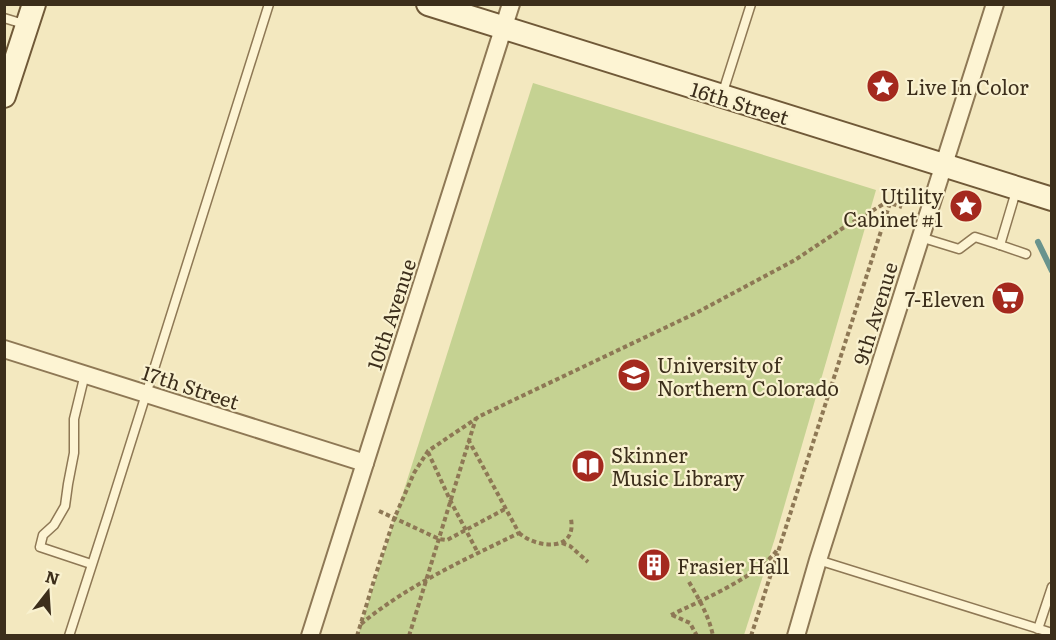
<svg xmlns="http://www.w3.org/2000/svg" width="1056" height="640" viewBox="0 0 1056 640" font-family="Literata,serif">
<rect width="100%" height="100%" fill="#f3e8bf"/>
<polygon fill="#c5d292" points="533,83 876,190 775,538 744,635 358,635"/>
<g fill="none" stroke-linecap="round" stroke-linejoin="round">
<polyline stroke="#68938d" stroke-width="6" points="1038,242 1052,271"/>
<g stroke="#8e7855" stroke-width="11">
<g id="service">
<polyline points="4,18 27,25"/>
<polyline points="722,95 751,4"/>
<polyline points="1017,188 1000,245 1026,254"/>
<polyline points="920,237 959,249 975,237 1000,245"/>
<polyline points="85,374 74,419 74,453 68,484 65,506 54,525 43,535 40,547 91,564"/>
<polyline points="818,560 1052,633"/>
<polyline points="1038,629 1052,587"/>
<polyline points="69,636 108,515 269,4"/>
</g>
</g>
<g stroke="#8e7855" stroke-width="20">
<g id="minor">
<polyline points="4,349 365,463"/>
<polyline points="310,636 511,4"/>
<polyline points="796,636 818,560 995,4"/>
</g>
</g>
<g stroke="#705938" stroke-width="26">
<g id="secondary">
<polyline points="428,4 1052,199"/>
<polyline points="4,96 34,4"/>
</g>
</g>
<g stroke="#8e7855" stroke-width="4" stroke-dasharray="4.5 3" stroke-linecap="butt">
<polyline points="428,452 451,502 478,553"/>
<polyline points="379,511 439,539 447,540 505,509"/>
<path d="M519,533C536,548 577,553 571,519"/>
<polyline points="562,543 570,546 588,562"/>
<path d="M689,582C699,599 709,616 713,636"/>
<path d="M671,615C700,601 759,576 777,550"/>
<polyline points="672,615 690,623 697,636"/>
<path d="M361,624C408,585 464,560 519,533L469,441"/>
<polyline points="357,636 375,577 394,519 414,473 428,451 480,416 696,313 795,260 843,228 887,202 902,207"/>
<polyline points="409,636 476,418"/>
<polyline points="751,636 890,203"/>
</g>
<use href="#service" stroke="#fdf4d3" stroke-width="8"/>
<use href="#minor" stroke="#fdf4d3" stroke-width="16"/>
<use href="#secondary" stroke="#fdf4d3" stroke-width="22"/>
</g>
<defs>
<g id="sight-disc" transform="scale(1.725)"><circle r="9.5" fill="#a4291e" stroke="#f9f1cf"/><path d="M0-6L1.8-2.2L6-1.7L2.9 1.2L3.7 5.4L0 3.3L-3.7 5.4L-2.9 1.2L-6-1.7L-1.8-2.2Z" fill="#fff"/></g>
<g id="supermarket-disc" transform="scale(1.725)"><circle r="9.5" fill="#a4291e" stroke="#f9f1cf"/><path d="M-6-5.5h2.5l.6 2H6L4.5 2H-2.5L-4.4-4H-6ZM-1.5 3.2a1.3 1.3 0 1 0 .1 0ZM3 3.2a1.3 1.3 0 1 0 .1 0Z" fill="#fff"/></g>
<g id="university-disc" transform="scale(1.725)"><circle r="9.5" fill="#a4291e" stroke="#f9f1cf"/><path d="M0-5L7-2L0 1L-7-2ZM-4 1L0 2.5L4 1V4Q0 6-4 4Z" fill="#fff"/></g>
<g id="library-disc" transform="scale(1.725)"><circle r="9.5" fill="#a4291e" stroke="#f9f1cf"/><path d="M-6-4Q-3-5.5-.7-3.5V5Q-3 3-6 4ZM6-4Q3-5.5 .7-3.5V5Q3 3 6 4Z" fill="#fff"/></g>
<g id="building-disc" transform="scale(1.725)"><circle r="9.5" fill="#a4291e" stroke="#f9f1cf"/><path d="M-4-6H4V6H1V3H-1V6H-4ZM-2.5-4.3h1.7v1.8h-1.7ZM.8-4.3h1.7v1.8H.8ZM-2.5-1h1.7V.8h-1.7ZM.8-1h1.7V.8H.8Z" fill="#fff"/></g>
</defs>
<g fill-rule="evenodd">
<use href="#sight-disc" x="883" y="86"/>
<use href="#sight-disc" x="966" y="206"/>
<use href="#supermarket-disc" x="1008" y="298"/>
<use href="#university-disc" x="634" y="375"/>
<use href="#library-disc" x="588" y="466"/>
<use href="#building-disc" x="654" y="565"/>
</g>
<g text-anchor="middle" dominant-baseline="central" stroke-width="4.5" stroke-linejoin="round" paint-order="stroke">
<g font-size="20" fill="#3c2e1b" stroke="#f9f1cf" text-anchor="start">
<text x="906" y="86">Live In Color</text>
<text x="943" y="195" text-anchor="end">Utility<tspan x="943" dy="23">Cabinet #1</tspan></text>
<text x="985" y="298" text-anchor="end">7-Eleven</text>
<text x="657" y="364">University of<tspan x="657" dy="23">Northern Colorado</tspan></text>
<text x="611" y="454">Skinner<tspan x="611" dy="23">Music Library</tspan></text>
<text x="677" y="565">Frasier Hall</text>
</g>
<g font-size="20" fill="#3c2e1b" stroke="#f9f1cf">
<text transform="translate(740 102) rotate(17)">16th Street</text>
<text transform="translate(874 313) rotate(-73)">9th Avenue</text>
<text transform="translate(390 314) rotate(-72)">10th Avenue</text>
<text transform="translate(191 386) rotate(18)">17th Street</text>
</g>
</g>
<rect width="1056" height="640" fill="none" stroke="#3c2e1b" stroke-width="12"/>
<g transform="translate(48 592) rotate(17)" stroke="#f9f1cf" stroke-width="4.5" paint-order="stroke">
<path d="M0-4.5L10 22L0 15L-10 22Z" fill="#3c2e1b"/>
<text y="-9" font-size="16" font-weight="bold" text-anchor="middle" fill="#3c2e1b">N</text>
</g>
</svg>
